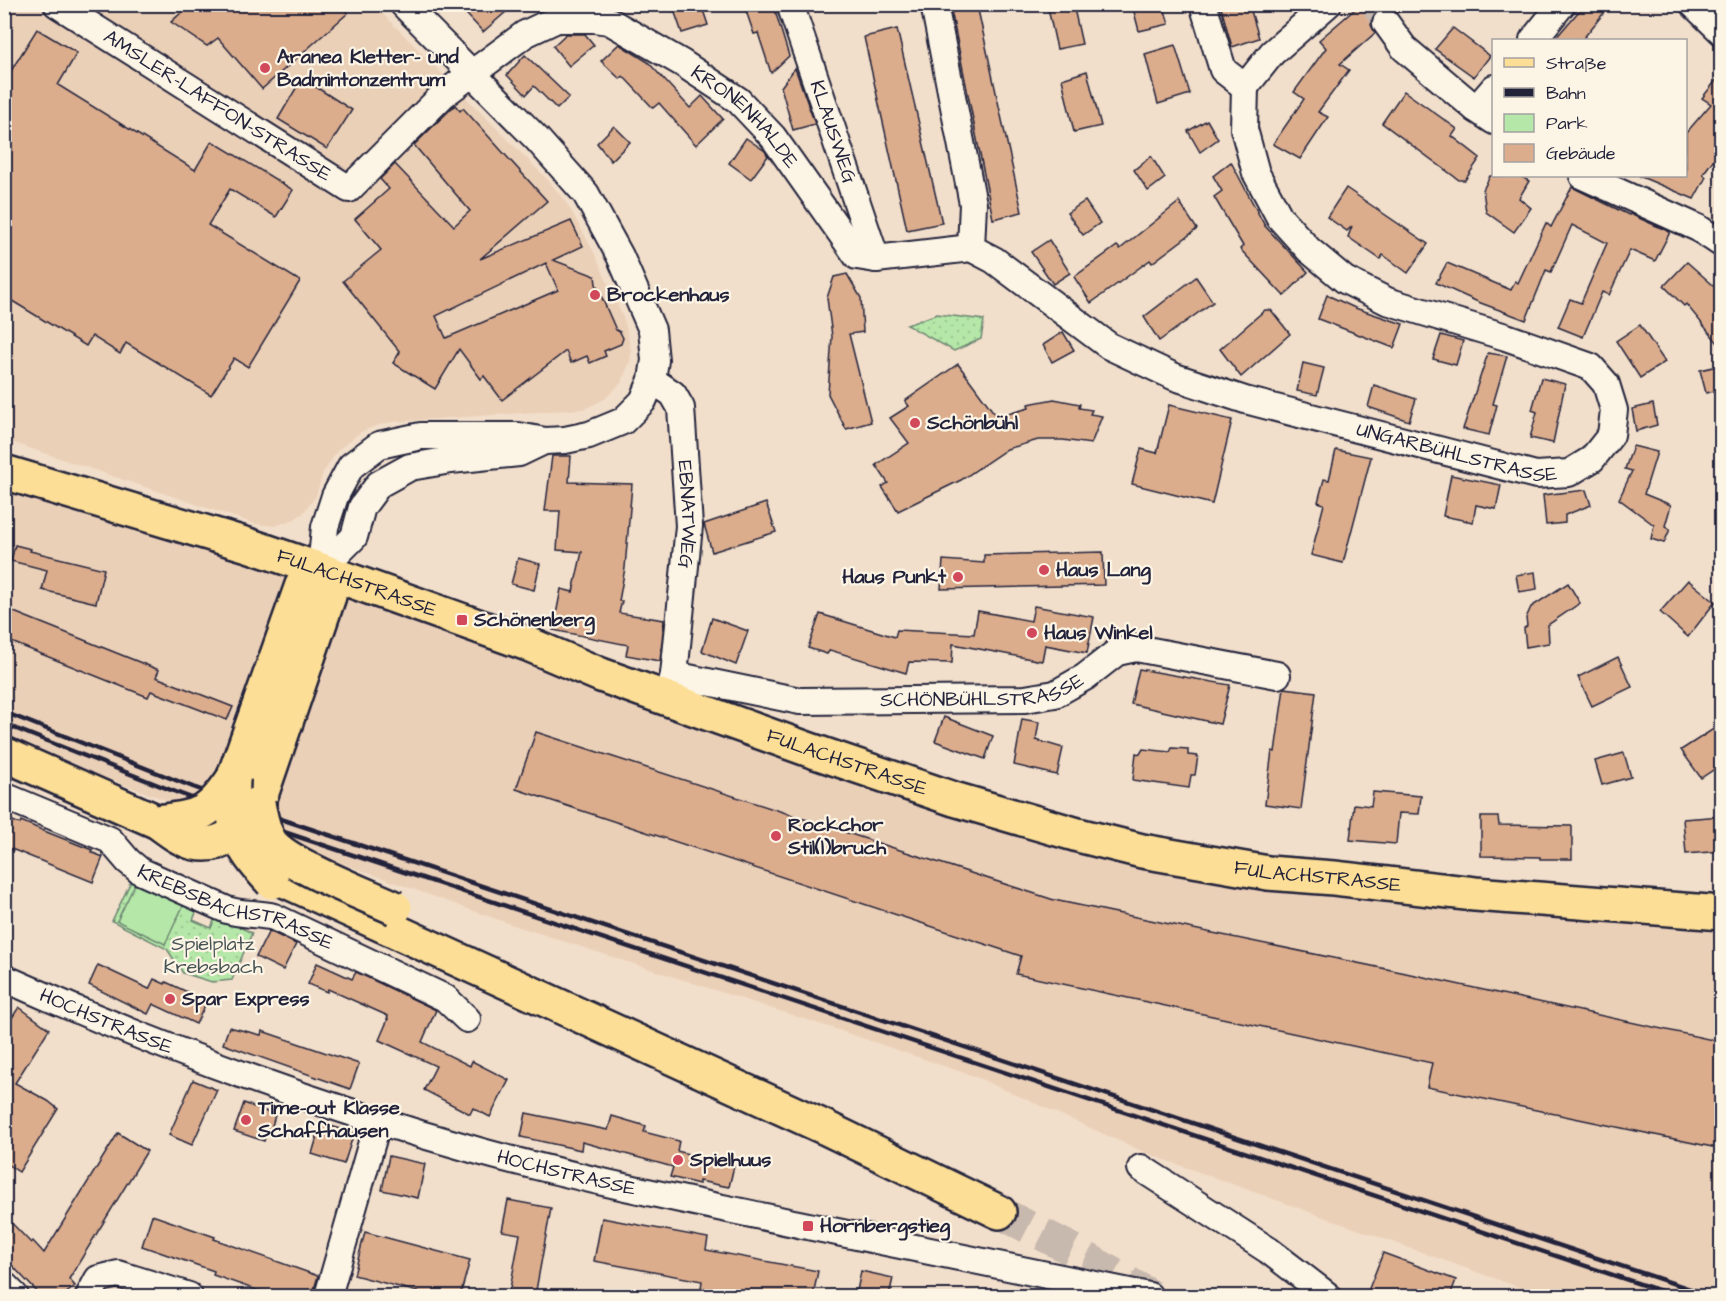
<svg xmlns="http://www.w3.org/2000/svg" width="1726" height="1301" viewBox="0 0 1726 1301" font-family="'Architects Daughter',sans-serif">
<defs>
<pattern id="green-dots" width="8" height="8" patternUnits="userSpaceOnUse" patternTransform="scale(1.5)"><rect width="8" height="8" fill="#b5e8a8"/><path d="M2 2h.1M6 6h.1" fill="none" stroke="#9bc792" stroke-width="1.8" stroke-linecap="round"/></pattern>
</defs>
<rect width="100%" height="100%" fill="#f2dfcb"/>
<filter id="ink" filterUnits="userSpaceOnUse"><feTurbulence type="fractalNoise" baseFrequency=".0167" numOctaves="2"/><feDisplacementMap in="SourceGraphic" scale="12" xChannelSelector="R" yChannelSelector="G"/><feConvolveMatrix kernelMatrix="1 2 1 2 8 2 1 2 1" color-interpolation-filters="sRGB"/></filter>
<g filter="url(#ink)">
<g fill="#ebd0b8">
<polygon points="5,5 374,5 548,180 568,205 594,252 625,322 631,351 630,362 621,383 605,399 584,409 392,422 376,426 361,432 338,450 323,473 316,496 303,513 295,519 275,526 255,524 5,440"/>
<polygon points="4,472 1078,835 1721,913 1721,1296 1543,1296 1146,1153 976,1077 832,1028 510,924 108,779 5,738"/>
</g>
<g fill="url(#green-dots)" stroke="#6c8572" stroke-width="1.5">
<polygon points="937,314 984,320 981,339 954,351 907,325"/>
<polygon points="133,877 198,908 193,920 211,928 216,916 252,933 232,980 212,982 183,973 167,949 112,921"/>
</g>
<polygon fill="#b5e8a8" stroke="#6c8572" stroke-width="1.5" points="137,880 184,904 165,944 117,921"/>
<g fill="#dcad8d" stroke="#22223b" stroke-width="1.5" fill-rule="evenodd">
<polygon points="191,4 340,4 348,13 262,89 218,38 207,46 171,22"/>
<polygon points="457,4 515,4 483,32"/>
<polygon points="672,4 701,4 708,25 682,33"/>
<polygon points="755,4 773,4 789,56 771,73 758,33 754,34 745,8"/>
<polygon points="1047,4 1073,4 1082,44 1057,49"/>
<polygon points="1132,4 1163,4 1169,24 1139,31"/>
<polygon points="1220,4 1249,4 1259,38 1232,47"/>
<polygon points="1361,4 1407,4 1397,13 1392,9 1384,8 1378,11 1373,16 1371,25 1375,33 1340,64 1349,70 1318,112 1328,117 1300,159 1273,144 1304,99 1294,92 1326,48 1319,40"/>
<polygon points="1585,4 1611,4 1582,40 1554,40"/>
<polygon points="977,5 1022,212 993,219 951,10"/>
<polygon points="1453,28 1490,56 1474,77 1435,49"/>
<polygon points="37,29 77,53 58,85 195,170 212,141 293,190 276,217 230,189 208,225 300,281 248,367 234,358 211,395 126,343 120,354 92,336 86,346 4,296 4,82"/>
<polygon points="897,29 942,223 907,230 864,37"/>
<polygon points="566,34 585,34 594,45 569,66 553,46"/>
<polygon points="619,44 648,62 690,108 702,96 723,119 696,145 659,103 653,108 623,76 620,79 601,61"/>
<polygon points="1175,45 1190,94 1158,104 1145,54"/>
<polygon points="525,55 569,97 557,109 534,86 526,95 507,75"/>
<polygon points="795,68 815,124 793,130 781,87"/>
<polygon points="1087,71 1101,126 1074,132 1062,79"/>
<polygon points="1722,73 1722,148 1703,174 1706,177 1694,199 1639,176 1686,176 1686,133 1711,104 1702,98"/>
<polygon points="302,78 352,110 327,149 278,119"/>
<polygon points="1404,91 1457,129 1452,136 1480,158 1465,180 1459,180 1382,123"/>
<path d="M455,105L460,111L463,108L547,201L480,259L571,221L583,246L553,260L595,276L596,284L616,330L620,332L623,338L621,344L604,351L606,356L590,363L587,356L571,363L566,351L502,400L484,376L481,379L459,349L435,389L393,363L400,352L343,281L381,250L355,219L389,189L380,179L395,164L454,226L470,211L414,145ZM546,263L558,290L446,338L436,316Z"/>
<polygon points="1207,120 1218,139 1200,152 1188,131"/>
<polygon points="614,126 630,142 611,161 597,143"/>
<polygon points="746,138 765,151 768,156 751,179 729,163"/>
<polygon points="1151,156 1165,178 1148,191 1134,170"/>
<polygon points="1231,162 1265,226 1308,272 1284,296 1240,249 1243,246 1214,197 1222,191 1213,176"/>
<polygon points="1490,176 1520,176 1529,181 1519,198 1531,208 1514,232 1486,212 1483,190"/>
<polygon points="1572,187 1629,215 1630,214 1670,232 1655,261 1630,250 1609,295 1602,292 1583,337 1558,327 1570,299 1581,303 1607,243 1572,225 1551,272 1546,270 1526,320 1478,302 1436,283 1447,263 1511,290 1515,281 1518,283 1546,223 1551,227"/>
<polygon points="1346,188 1428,244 1408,273 1383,255 1380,259 1348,237 1352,226 1347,231 1327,217"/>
<polygon points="1085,201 1100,223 1083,235 1067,213"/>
<polygon points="1179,202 1197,229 1152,263 1150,260 1091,303 1074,277 1117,246 1120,249"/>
<polygon points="1049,240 1070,273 1053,284 1031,252"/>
<polygon points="1687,262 1722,293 1722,348 1686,304 1684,306 1664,286"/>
<polygon points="847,274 861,298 863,332 849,334 871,422 846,429 828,394 832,336 827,298 834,277"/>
<polygon points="1196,277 1213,302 1159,341 1144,317"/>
<polygon points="1327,295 1355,308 1403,324 1394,348 1318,319"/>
<polygon points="1265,310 1271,310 1290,334 1241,377 1220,349"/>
<polygon points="1640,325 1665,362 1640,378 1616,341"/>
<polygon points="1063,332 1074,350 1052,362 1043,345"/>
<polygon points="1441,335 1463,341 1456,365 1433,359"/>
<polygon points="1488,353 1507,356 1493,404 1497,405 1489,435 1463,429"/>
<polygon points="1303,363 1324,368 1317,395 1297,391"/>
<polygon points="958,364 997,417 1029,408 1028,404 1054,399 1080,404 1079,408 1092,410 1090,414 1102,416 1091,444 1063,440 1038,440 1007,449 961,480 898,511 882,487 888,483 876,465 909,443 890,418 909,406 905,401"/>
<polygon points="1722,365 1722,389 1706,393 1700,370"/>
<polygon points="1541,378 1565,384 1553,443 1530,438 1537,412 1532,410"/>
<polygon points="1374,385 1416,399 1409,421 1368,407"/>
<polygon points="1653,404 1657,425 1636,431 1632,409"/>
<polygon points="1169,405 1232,420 1212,504 1132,484 1141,449 1157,453"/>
<polygon points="1633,446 1657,452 1644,494 1671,505 1665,526 1670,529 1664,543 1651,539 1654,525 1619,499 1632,471 1625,469"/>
<polygon points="1336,450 1371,457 1343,563 1311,555 1324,504 1318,502 1324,479 1329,480"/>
<polygon points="552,456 571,456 569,482 632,484 625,568 619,601 622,601 619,613 664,620 660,661 626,655 628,645 553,630 561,589 573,592 582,552 557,550 560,511 545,511"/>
<polygon points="1451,475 1501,485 1496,509 1476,505 1473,522 1443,516"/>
<polygon points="1586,490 1591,505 1565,515 1565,523 1546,525 1543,495"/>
<polygon points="766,503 776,532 712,552 704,524"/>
<polygon points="15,545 31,549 30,551 104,569 96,603 42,590 47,570 11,561"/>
<polygon points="1103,552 1104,585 941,589 943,560 984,563 984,555"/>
<polygon points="518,558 540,564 534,590 511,584"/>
<polygon points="1535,572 1537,589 1519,592 1516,575"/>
<polygon points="1688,580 1715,602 1688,637 1660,612"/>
<polygon points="1568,583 1580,603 1548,625 1549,643 1526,647 1524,628 1527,626 1526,618 1531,607"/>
<polygon points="1034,606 1094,617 1087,653 1045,645 1042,661 953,644 952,663 909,662 906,673 830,650 827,654 808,648 820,614 895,637 897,630 974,634 978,611 1031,621"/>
<polygon points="4,608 159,670 156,677 233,707 227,720 151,691 148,697 4,639"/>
<polygon points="712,618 748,631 736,665 702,651"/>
<polygon points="1618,657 1632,687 1592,706 1578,677"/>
<polygon points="1139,669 1230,685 1220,724 1131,704"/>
<polygon points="1284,688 1316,692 1301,809 1265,804 1272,751 1275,752"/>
<polygon points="944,717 993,736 985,759 935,741"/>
<polygon points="1022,719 1039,722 1036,740 1063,748 1057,775 1014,765"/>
<polygon points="1715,728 1722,738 1722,764 1701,778 1681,750"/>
<polygon points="536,732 1054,900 1401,972 1722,1042 1722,1149 1427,1087 1432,1063 1016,974 1021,956 516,789"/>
<polygon points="1172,748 1188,749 1188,755 1198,756 1195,775 1191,775 1189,788 1133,780 1136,753 1140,754 1143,749 1170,752"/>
<polygon points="1624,753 1631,777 1602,785 1595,761"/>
<polygon points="1373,792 1421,796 1419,814 1399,813 1396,844 1350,840 1354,804 1371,806"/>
<polygon points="1722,816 1722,851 1686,854 1683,819"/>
<polygon points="1481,817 1498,817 1499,825 1572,826 1572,859 1540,859 1540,857 1481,856"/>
<polygon points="8,819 20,824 21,821 44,831 92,850 91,852 103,857 93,882 4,846 4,826"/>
<polygon points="269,931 296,944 283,970 256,957"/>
<polygon points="317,963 352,979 356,972 436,1010 422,1042 470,1066 472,1061 509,1080 490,1117 473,1108 470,1114 424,1090 436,1066 379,1040 388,1019 387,1019 388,1016 328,989 327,992 308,984"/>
<polygon points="98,965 149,989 154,979 165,984 166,982 207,1001 196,1024 153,1004 148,1014 89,985"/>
<polygon points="19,1007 49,1029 15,1083 48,1101 58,1109 19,1172 4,1162 4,1030"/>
<polygon points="229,1027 261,1035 262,1031 359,1064 350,1089 223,1044"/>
<polygon points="193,1080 217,1090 192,1145 169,1135"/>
<polygon points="244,1103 275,1115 271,1130 268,1129 264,1141 234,1131"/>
<polygon points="526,1113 608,1130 612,1116 646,1126 644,1132 679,1141 677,1151 734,1166 729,1187 699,1181 699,1184 670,1177 673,1167 582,1142 581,1150 521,1137"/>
<polygon points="321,1123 354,1133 344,1164 312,1154"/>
<polygon points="118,1133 147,1151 69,1279 75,1286 63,1296 41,1296 4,1257 4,1215 31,1243 33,1241 44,1253"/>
<polygon points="389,1156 425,1164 418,1198 382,1190"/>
<polygon points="508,1200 551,1208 535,1296 509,1294 520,1234 502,1231"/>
<polygon points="152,1215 215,1237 214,1239 318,1276 312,1296 274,1296 213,1275 214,1271 142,1246"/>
<polygon points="602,1218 708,1238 706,1250 818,1271 813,1296 710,1296 700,1295 702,1281 594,1261"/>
<polygon points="365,1232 470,1260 460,1296 433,1296 354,1275"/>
<polygon points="1383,1253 1456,1280 1450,1296 1382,1296 1368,1291"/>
<polygon points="861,1271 893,1278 889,1296 856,1296"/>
</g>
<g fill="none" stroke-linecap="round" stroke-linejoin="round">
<polyline stroke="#c8b9ae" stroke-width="26" stroke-dasharray="26 13" stroke-linecap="butt" points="1373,4 1386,23"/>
<polyline stroke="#c8b9ae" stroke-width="33" stroke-dasharray="33 16" stroke-linecap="butt" points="999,1212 1067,1247 1151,1296"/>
<g stroke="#22223b" stroke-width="30">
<g id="minor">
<path id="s1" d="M57,4L349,189L443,95L525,34L557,19H594L609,21L682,63L738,100L773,137L857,256L876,259L971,248L994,260L1109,346L1175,377L1245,400L1536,475L1569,473L1592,459L1611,435L1614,410L1606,384L1591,367L1506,337L1387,301L1345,280L1309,250L1280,218L1256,173L1244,129L1245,87"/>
<path id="s2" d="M790,4L876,259"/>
<polyline points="934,4 973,204 971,248"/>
<polyline points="1203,4 1223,70 1245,87"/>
<polyline points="1693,4 1722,32"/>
<polyline points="1386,23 1404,48 1476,109 1494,121"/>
<polyline points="1533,40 1562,4"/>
<polyline points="1245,87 1272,53 1328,4"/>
<polyline points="1476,109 1494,88"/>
<polyline points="1583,176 1698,228 1722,244"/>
<path id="s3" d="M652,380L673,394L681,408L689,526L674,675L670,689"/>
<polyline points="321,570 325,527 335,496 351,466 379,445 421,436 518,436 545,441 565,440 589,435 623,421 643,401 652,380 655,360 652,330 620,256 586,194 537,139 403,4"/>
<polyline points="321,570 354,537 362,507 379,484 410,467 451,460 519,453 544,441"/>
<path id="s4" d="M674,675L800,701L1025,699L1055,694L1085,677L1117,652L1136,648L1277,675"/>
<path id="s5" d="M4,796L110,840L128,861L140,871L227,910C242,915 258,913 274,917L445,998L467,1019"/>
<path id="s6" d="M4,978C160,1048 318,1106 482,1152C588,1181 696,1202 803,1225C919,1248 1034,1273 1149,1296"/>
<polyline points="1141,1168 1268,1250 1328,1296"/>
<polyline points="4,1285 15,1296"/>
<polyline points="89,1296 98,1279 118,1274 189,1296"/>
<polyline points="328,1296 378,1121"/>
</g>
</g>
<g stroke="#22223b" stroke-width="38">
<g id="major">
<path id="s7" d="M4,472L248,545L321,570L528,644L601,675L810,750L954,799L1078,835L1142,851L1268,873L1334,878L1475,894L1722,913"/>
</g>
</g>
<g stroke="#22223b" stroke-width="38">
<g id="highway">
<polyline points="4,754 158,822"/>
<polyline points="233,779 302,585 321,570 329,596 258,804"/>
<polyline points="273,875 826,1128 999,1212"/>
</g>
</g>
<use href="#minor" stroke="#fcf5e5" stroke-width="26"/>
<use href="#major" stroke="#fcde96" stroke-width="33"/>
<use href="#highway" stroke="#fcde96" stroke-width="33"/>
<g stroke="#22223b" stroke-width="4.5">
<polyline points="4,712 193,787 278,818 1711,1296"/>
<polyline points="4,724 181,794 281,831 1676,1296"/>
</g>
<g stroke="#22223b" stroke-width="38" stroke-linecap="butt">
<g id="highway-bridge">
<path d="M233,779C231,830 238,845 272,882"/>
<path d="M258,804C261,817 263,832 271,843C288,865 367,895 395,908"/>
<path d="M158,822C169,830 181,840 195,843C223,849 248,827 258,804"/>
<path d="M158,822C200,816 208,816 233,779"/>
</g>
</g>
<use href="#highway-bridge" stroke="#fcde96" stroke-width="33"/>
</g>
</g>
<g fill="#d1495b" stroke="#fcf5e5" stroke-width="2">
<circle cx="265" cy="68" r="6"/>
<circle cx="595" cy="295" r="6"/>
<circle cx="915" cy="423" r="6"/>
<circle cx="1044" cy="570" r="6"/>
<circle cx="958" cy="577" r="6"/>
<rect x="456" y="614" width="12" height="12" rx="3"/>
<circle cx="1032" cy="633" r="6"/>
<circle cx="776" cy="836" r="6"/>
<circle cx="170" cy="999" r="6"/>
<circle cx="246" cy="1120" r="6"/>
<circle cx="678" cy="1160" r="6"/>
<rect x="802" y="1220" width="12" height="12" rx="3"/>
</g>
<g text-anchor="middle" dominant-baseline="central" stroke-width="4.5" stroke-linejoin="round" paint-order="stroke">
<g font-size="20" font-weight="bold" fill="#22223b" stroke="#fcf5e5" text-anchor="start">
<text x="277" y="57">Aranea Kletter- und<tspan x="277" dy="23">Badmintonzentrum</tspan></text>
<text x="607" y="295">Brockenhaus</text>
<text x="927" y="423">Schönbühl</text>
<text x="1056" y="570">Haus Lang</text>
<text x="946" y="577" text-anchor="end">Haus Punkt</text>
<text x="474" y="620">Schönenberg</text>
<text x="1044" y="633">Haus Winkel</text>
<text x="788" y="825">Rockchor<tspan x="788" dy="23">Stil(l)bruch</tspan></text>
<text x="182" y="999">Spar Express</text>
<text x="258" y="1108">Time-out Klasse<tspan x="258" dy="23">Schaffhausen</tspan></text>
<text x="690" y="1160">Spielhuus</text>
<text x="820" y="1226">Hornbergstieg</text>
</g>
<g font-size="20" fill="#22223b" stroke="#fcf5e5">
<text stroke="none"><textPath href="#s1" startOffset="190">AMSLER-LAFFON-STRASSE</textPath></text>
<text stroke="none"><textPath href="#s1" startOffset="836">KRONENHALDE</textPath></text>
<text stroke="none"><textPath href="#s2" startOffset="135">KLAUSWEG</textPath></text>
<text stroke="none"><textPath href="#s1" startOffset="1666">UNGARBÜHLSTRASSE</textPath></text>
<text stroke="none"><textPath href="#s3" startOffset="148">EBNATWEG</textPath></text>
<text stroke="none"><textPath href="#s7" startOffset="370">FULACHSTRASSE</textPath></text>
<text stroke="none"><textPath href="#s4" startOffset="312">SCHÖNBÜHLSTRASSE</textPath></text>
<text stroke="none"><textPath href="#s7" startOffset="892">FULACHSTRASSE</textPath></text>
<text stroke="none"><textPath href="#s7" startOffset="1378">FULACHSTRASSE</textPath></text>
<text stroke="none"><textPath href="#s5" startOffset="261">KREBSBACHSTRASSE</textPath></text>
<text stroke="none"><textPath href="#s6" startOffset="111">HOCHSTRASSE</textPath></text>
<text stroke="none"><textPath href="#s6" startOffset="596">HOCHSTRASSE</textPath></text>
</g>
<g font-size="20" fill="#475456" stroke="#fcf5e5">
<text x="213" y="944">Spielplatz<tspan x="213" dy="23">Krebsbach</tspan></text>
</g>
</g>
<rect width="1726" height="1301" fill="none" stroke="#fcf5e5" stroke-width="24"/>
<rect x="12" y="12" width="1702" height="1277" fill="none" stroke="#22223b" stroke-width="2" filter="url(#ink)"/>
<rect x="1492" y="39" width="195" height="138" fill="#fcf5e5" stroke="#a5a1a1" stroke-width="1.5"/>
<rect x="1504" y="58" width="30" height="9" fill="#fcde96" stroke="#a5a1a1" stroke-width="1.5"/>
<text x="1546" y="69" font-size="18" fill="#22223b">Straße</text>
<rect x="1504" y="88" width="30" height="9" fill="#22223b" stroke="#a5a1a1" stroke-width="1.5"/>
<text x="1546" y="99" font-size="18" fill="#22223b">Bahn</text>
<rect x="1504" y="114" width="30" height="18" fill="#b5e8a8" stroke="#a5a1a1" stroke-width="1.5"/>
<text x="1546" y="129" font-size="18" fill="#22223b">Park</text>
<rect x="1504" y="144" width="30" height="18" fill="#dcad8d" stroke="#a5a1a1" stroke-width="1.5"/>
<text x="1546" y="159" font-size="18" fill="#22223b">Gebäude</text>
</svg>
